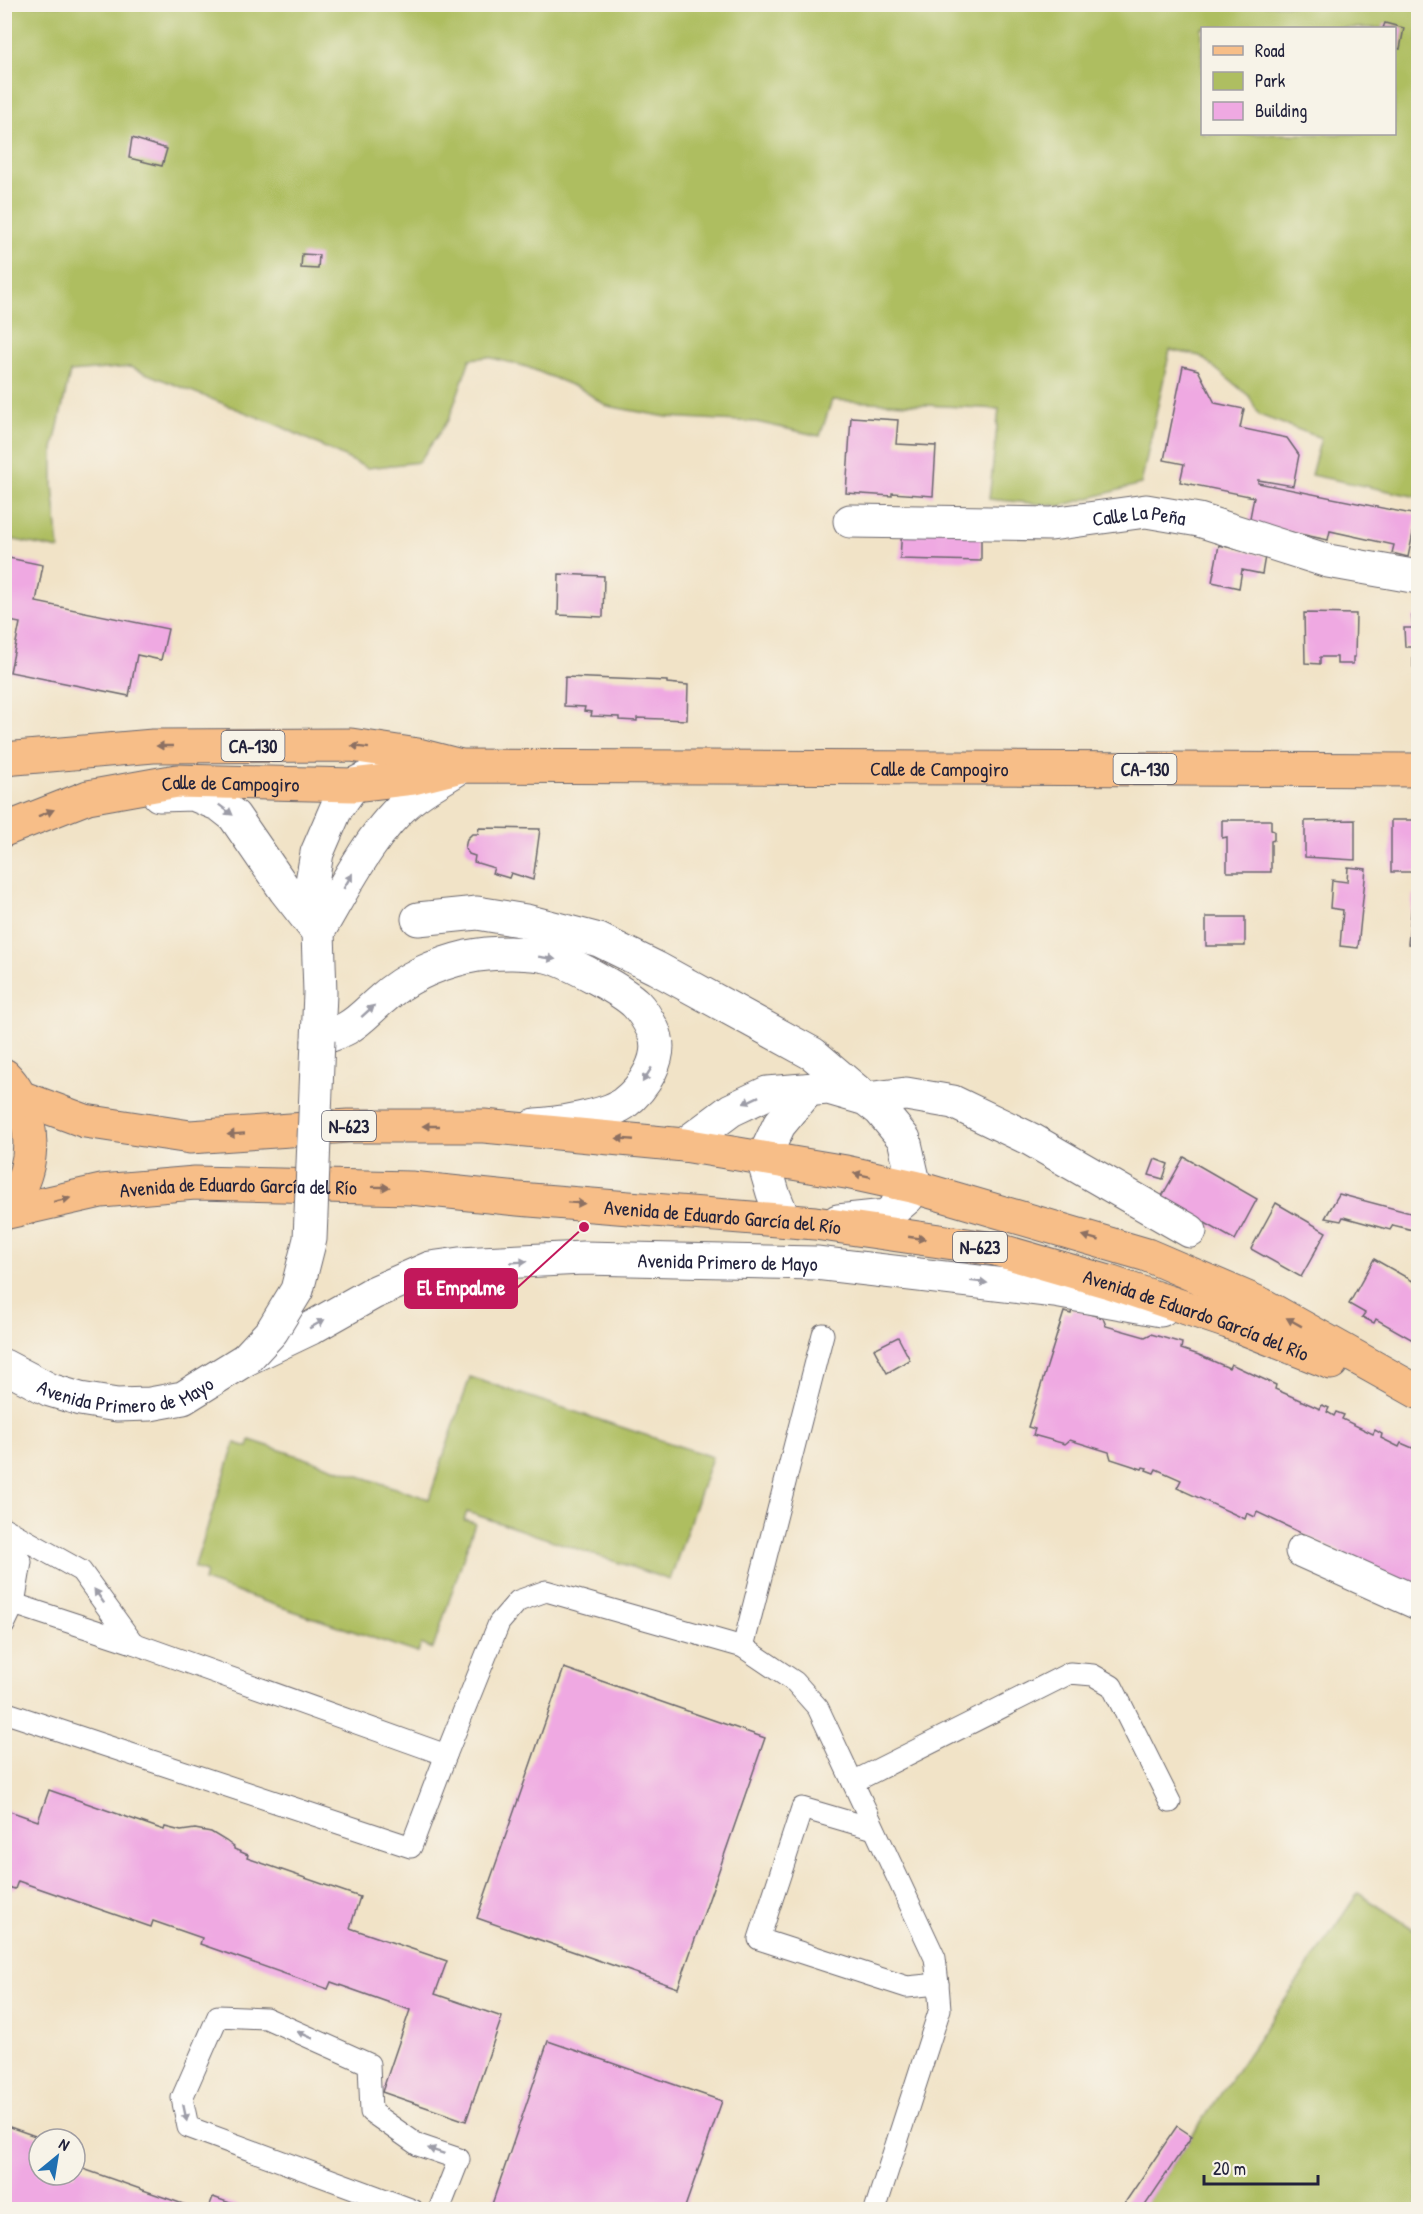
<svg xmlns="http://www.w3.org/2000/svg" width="1423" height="2214" viewBox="0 0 1423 2214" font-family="'Patrick Hand',sans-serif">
<rect width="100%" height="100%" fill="#f7f3e8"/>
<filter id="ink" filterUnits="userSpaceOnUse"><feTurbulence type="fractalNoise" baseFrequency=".0167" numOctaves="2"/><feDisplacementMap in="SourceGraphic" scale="12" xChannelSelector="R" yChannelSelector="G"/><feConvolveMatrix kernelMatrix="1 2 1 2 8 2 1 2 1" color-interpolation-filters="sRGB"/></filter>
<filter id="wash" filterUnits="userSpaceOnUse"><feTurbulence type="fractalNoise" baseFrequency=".008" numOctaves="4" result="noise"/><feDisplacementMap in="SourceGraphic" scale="24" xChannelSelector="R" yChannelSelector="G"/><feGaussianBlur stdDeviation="1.35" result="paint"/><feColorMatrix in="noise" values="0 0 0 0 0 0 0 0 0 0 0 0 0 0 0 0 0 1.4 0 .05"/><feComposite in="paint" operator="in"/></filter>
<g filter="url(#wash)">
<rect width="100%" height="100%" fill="#f1e3c7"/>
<g fill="#aebe61" stroke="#68704e" stroke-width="1.5" fill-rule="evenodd">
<path d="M4,5H1418V497L1311,475L1321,438L1259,415L1249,396L1200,356L1170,350L1141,484L1060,506L989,499L999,409L832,400L820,436L756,422L667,417L607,406L581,389L527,367L488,357L470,359L449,419L419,462L367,468L280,426L130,367L70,372L53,449V485L59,549L5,538ZM1202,28H1394V134H1202Z"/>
<polygon points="470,1377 712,1457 670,1580 467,1512 464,1520 475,1523 433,1649 421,1644 418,1653 204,1581 206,1572 194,1568 235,1443 248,1447 250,1440 429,1499"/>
<polygon points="1358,1893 1418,1932 1418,2209 1142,2209"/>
</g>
<g id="blocks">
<g fill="#efa9e2">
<polygon points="1385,23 1404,28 1400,49 1395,48 1395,28 1383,28"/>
<polygon points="132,138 167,149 162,166 129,158"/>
<polygon points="302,254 319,255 318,269 301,268"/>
<polygon points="1183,366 1198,370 1215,403 1244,409 1240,428 1287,438 1299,455 1293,486 1258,480 1258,483 1417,515 1408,557 1392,553 1394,545 1330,531 1328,540 1249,523 1254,497 1180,482 1184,464 1164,460"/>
<polygon points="851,417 898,420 896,444 936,446 933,496 892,493 892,496 846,493"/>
<polygon points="902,527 981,529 981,561 900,559"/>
<polygon points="1219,545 1265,556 1262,574 1242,570 1239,588 1212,582"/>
<polygon points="4,557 43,565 36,602 168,629 161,660 137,655 129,696 10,672 20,623 4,620"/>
<polygon points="559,574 604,576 603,617 558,615"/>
<polygon points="1304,613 1356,614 1355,657 1353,657 1353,664 1337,664 1337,657 1320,657 1320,664 1305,663"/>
<polygon points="1412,616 1418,616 1418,667 1413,667 1413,647 1405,647 1404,628 1413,628"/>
<polygon points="565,677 667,681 667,683 688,685 687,720 637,718 637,721 619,720 619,717 591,716 592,712 584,711 585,707 564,706"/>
<polygon points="1222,820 1271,820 1271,830 1274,831 1274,840 1271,841 1271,872 1227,872 1227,837 1222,838"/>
<polygon points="1355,820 1355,860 1305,857 1305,821"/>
<rect x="1391" y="820" width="27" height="52"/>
<polygon points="479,828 540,829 533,880 511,873 509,878 492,873 494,868 474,862 475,856 469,854 465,848 467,839 472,834 478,834"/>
<polygon points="1348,867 1366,869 1358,948 1340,946 1343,910 1330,908 1332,880 1347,882"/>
<polygon points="1413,894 1418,895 1418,945 1408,944"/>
<rect x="1206" y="917" width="39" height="29"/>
<polygon points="1184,1157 1257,1199 1235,1240 1161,1198"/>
<polygon points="1155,1159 1168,1164 1163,1179 1149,1175"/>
<polygon points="1339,1194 1418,1215 1418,1227 1417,1231 1393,1225 1390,1230 1343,1217 1341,1221 1325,1218"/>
<polygon points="1276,1203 1326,1232 1301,1277 1251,1249"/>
<polygon points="1374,1259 1418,1284 1418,1343 1376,1319 1374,1323 1362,1317 1365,1313 1349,1304"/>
<polygon points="1072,1309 1103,1318 1106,1326 1145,1337 1151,1334 1182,1343 1181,1349 1199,1355 1229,1368 1231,1364 1276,1385 1275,1389 1320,1409 1322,1405 1329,1408 1327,1412 1334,1416 1336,1412 1344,1415 1342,1419 1373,1434 1375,1430 1382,1434 1381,1438 1399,1447 1401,1443 1415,1449 1414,1453 1418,1456 1418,1589 1257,1512 1255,1517 1247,1513 1245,1519 1177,1488 1181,1480 1156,1469 1154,1473 1146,1470 1147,1468 1143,1467 1142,1469 1111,1459 1109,1452 1070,1440 1065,1444 1033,1435 1035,1429 1028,1427 1064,1312 1071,1314"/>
<polygon points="898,1337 910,1360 887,1373 874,1349"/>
<polygon points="564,1668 765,1738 678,1988 477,1918"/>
<polygon points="49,1790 164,1830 165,1827 181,1831 195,1829 211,1832 226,1841 234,1847 234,1849 248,1855 247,1858 360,1897 350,1928 447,1961 435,1994 502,2017 466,2121 382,2092 410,2010 331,1982 328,1989 200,1944 202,1938 153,1921 151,1927 18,1881 15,1889 4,1886 4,1809 38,1821"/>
<polygon points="548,2041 722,2101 684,2210 490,2210"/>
<polygon points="4,2125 38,2137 33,2151 39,2153 39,2175 75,2175 75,2166 200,2210 4,2210"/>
<polygon points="1177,2126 1192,2136 1142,2210 1120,2210"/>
<polygon points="213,2197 247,2209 247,2210 208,2210"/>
</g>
</g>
</g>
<g filter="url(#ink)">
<use href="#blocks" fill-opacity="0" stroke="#6a666c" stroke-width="1.5"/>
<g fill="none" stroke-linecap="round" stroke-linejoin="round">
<g stroke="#6a666c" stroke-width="23">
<g id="lane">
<polyline points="4,1528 81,1571 133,1643"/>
<polyline points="4,1541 21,1562 14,1604"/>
<polyline points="4,1625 14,1604 133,1643 446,1755"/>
<polyline points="743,1647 823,1334"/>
<polyline points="4,1712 411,1847 446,1755 499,1623 518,1601 546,1591 743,1647 795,1682 818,1708 935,1958 938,1984 940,2009 875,2210"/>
<polyline points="853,1782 1070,1673 1093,1675 1112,1686 1170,1802"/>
<polyline points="874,1829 802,1808 759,1939 907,1987 938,1984"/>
<polyline points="413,2210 188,2127 182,2098 218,2016 266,2018 369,2064 371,2112 418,2145 459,2159 439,2210"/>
</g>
</g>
<g stroke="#6a666c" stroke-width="35">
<g id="street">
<path id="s1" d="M850,521L1051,524L1146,511L1199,520L1328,561L1418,577"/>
<path d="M375,774L353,785L336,809L317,853L310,893L318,932L320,993L318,1040C328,1036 338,1033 347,1028C360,1021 371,1008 382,999C405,978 437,964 467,957C491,952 533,951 557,959C575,966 622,990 636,1004C642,1010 649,1022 653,1030C666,1056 643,1089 623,1104C605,1116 557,1124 535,1125"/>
<polyline points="159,795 193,794 220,805 234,816 285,890 314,927"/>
<polyline points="418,919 477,913 526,921 599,940 656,968 813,1054 866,1099 906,1094 953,1102 1032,1140 1190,1231"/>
<path d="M318,932C343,890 372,831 410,800C424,788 442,779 457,769"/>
<polyline points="684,1145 731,1110 767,1093 828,1088 866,1099 880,1110 904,1139 915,1187 907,1198 886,1216 838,1221"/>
<polyline points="784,1220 773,1193 763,1159 779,1125 808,1090"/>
<path id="s2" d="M4,1366L50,1390L80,1399L117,1405L150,1404L183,1398L246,1359L311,1328L373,1293L430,1268L459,1264L583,1258L816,1263L1055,1291L1161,1310"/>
<polyline points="1302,1551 1418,1603"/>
</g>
</g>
<g stroke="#6a666c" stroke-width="35">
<g id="primary">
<polyline points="4,759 153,746 351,745 418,755 457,765"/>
<path id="s3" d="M4,830L88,797L177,781L353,785L413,778L461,766L1418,770"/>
</g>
</g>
<g stroke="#6a666c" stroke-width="35">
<g id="highway">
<path d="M4,1075C28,1098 35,1140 26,1171C22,1187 13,1199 4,1212"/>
<polyline points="20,1097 85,1121 190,1137 348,1126 484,1126 684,1145 846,1172 915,1187 1147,1255 1261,1304 1418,1392"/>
<path id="s4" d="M4,1213L101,1191L195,1183L411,1188L518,1199L815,1223L995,1249L1109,1282L1228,1322L1331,1363"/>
</g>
</g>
<use href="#lane" stroke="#fff" stroke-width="21"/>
<use href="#street" stroke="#fff" stroke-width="33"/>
<use href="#primary" stroke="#f7be88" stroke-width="33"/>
<use href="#highway" stroke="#f7be88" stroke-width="33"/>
<g stroke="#6a666c" stroke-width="35" stroke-linecap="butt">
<polyline id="street-bridge" points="246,1359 272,1331 297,1290 310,1239 318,1040"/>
</g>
<use href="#street-bridge" stroke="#fff" stroke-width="33"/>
</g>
<defs><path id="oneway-solid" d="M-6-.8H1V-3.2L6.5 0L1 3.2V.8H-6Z" transform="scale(1.5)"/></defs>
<g fill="#8c7062">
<use href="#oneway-solid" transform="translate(165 746) rotate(180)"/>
<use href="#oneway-solid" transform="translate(360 747) rotate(-173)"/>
<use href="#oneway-solid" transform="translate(46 813) rotate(-22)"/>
<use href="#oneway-solid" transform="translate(431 1126) rotate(-180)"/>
<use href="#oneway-solid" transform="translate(236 1134) rotate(176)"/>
<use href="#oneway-solid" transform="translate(625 1139) rotate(-175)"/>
<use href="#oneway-solid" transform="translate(862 1175) rotate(-168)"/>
<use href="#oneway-solid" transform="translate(381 1187) rotate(1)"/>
<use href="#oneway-solid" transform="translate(62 1200) rotate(-13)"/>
<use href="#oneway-solid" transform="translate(576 1203) rotate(4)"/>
<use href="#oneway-solid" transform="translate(917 1238) rotate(8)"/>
<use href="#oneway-solid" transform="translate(1091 1238) rotate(-164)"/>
<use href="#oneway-solid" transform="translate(1294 1322) rotate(-151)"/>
</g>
<g fill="#9c9ca7">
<use href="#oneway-solid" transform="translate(226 810) rotate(37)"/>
<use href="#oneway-solid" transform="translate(348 881) rotate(-60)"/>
<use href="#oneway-solid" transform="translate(547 958) rotate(9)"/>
<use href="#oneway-solid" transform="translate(368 1011) rotate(-42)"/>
<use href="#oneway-solid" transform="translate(647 1075) rotate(122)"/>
<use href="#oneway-solid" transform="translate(751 1100) rotate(155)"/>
<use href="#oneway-solid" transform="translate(519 1262) rotate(-3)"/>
<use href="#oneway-solid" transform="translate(979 1282) rotate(7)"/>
<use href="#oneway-solid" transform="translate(317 1324) rotate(-29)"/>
<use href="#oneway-solid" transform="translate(99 1596) rotate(-125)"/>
<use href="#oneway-solid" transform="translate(305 2035) rotate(-156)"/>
<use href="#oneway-solid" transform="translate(185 2113) rotate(78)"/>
<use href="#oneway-solid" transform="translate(436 2151) rotate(-161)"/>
</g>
</g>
<g text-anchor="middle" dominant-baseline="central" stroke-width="4.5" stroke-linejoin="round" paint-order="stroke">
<g fill="#f7f3e8" stroke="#62616f" stroke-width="1.5">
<rect x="221.5" y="731" width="63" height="30" rx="4.5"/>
<rect x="1113.5" y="754" width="63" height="30" rx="4.5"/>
<rect x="322" y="1111" width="54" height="30" rx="4.5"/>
<rect x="953" y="1232" width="54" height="30" rx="4.5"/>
</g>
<g font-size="18" font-weight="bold" fill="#22223b">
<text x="253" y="746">CA-130</text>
<text x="1145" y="769">CA-130</text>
<text x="349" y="1126">N-623</text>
<text x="980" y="1247">N-623</text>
</g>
<g font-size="20" fill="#22223b" stroke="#f7f3e8">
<text stroke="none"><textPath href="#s1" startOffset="290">Calle La Peña</textPath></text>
<text stroke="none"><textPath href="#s3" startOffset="945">Calle de Campogiro</textPath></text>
<text stroke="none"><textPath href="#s3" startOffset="234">Calle de Campogiro</textPath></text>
<text stroke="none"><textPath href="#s4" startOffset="237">Avenida de Eduardo García del Río</textPath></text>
<text stroke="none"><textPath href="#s4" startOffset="723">Avenida de Eduardo García del Río</textPath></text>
<text stroke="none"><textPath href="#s2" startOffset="765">Avenida Primero de Mayo</textPath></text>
<text stroke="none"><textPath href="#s4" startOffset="1209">Avenida de Eduardo García del Río</textPath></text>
<text stroke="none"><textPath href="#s2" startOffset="130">Avenida Primero de Mayo</textPath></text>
</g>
</g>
<path fill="none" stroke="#c2185b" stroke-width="2" d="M584 1227L517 1288"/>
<circle fill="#c2185b" stroke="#f7f3e8" stroke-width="2" cx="584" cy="1227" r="6"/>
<rect fill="#c2185b" stroke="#c2185b" stroke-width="2" x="405" y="1269" width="112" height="39" rx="6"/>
<g font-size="21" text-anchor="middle" font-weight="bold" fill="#fff">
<text x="461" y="1295">El Empalme</text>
</g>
<rect width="1423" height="2214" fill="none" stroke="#f7f3e8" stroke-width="24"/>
<rect x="1201" y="27" width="195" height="108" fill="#f7f3e8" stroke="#a29fa3" stroke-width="1.5"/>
<rect x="1213" y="46" width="30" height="9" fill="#f7be88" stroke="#a29fa3" stroke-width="1.5"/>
<text x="1255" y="57" font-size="18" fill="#22223b">Road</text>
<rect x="1213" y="72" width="30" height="18" fill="#aebe61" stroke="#a29fa3" stroke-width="1.5"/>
<text x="1255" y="87" font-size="18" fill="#22223b">Park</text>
<rect x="1213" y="102" width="30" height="18" fill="#efa9e2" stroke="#a29fa3" stroke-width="1.5"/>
<text x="1255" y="117" font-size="18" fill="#22223b">Building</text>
<g transform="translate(57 2157) rotate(30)"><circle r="28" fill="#f7f3e8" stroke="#a29fa3" stroke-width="1.5"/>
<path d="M0-4.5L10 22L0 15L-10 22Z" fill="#1f6fb2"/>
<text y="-9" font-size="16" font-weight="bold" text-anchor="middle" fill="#22223b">N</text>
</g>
<path d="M1204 2175v9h114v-9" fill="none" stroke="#22223b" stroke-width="3"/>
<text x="1213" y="2175" font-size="18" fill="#22223b" stroke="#f7f3e8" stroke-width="4.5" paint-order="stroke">20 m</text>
</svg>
